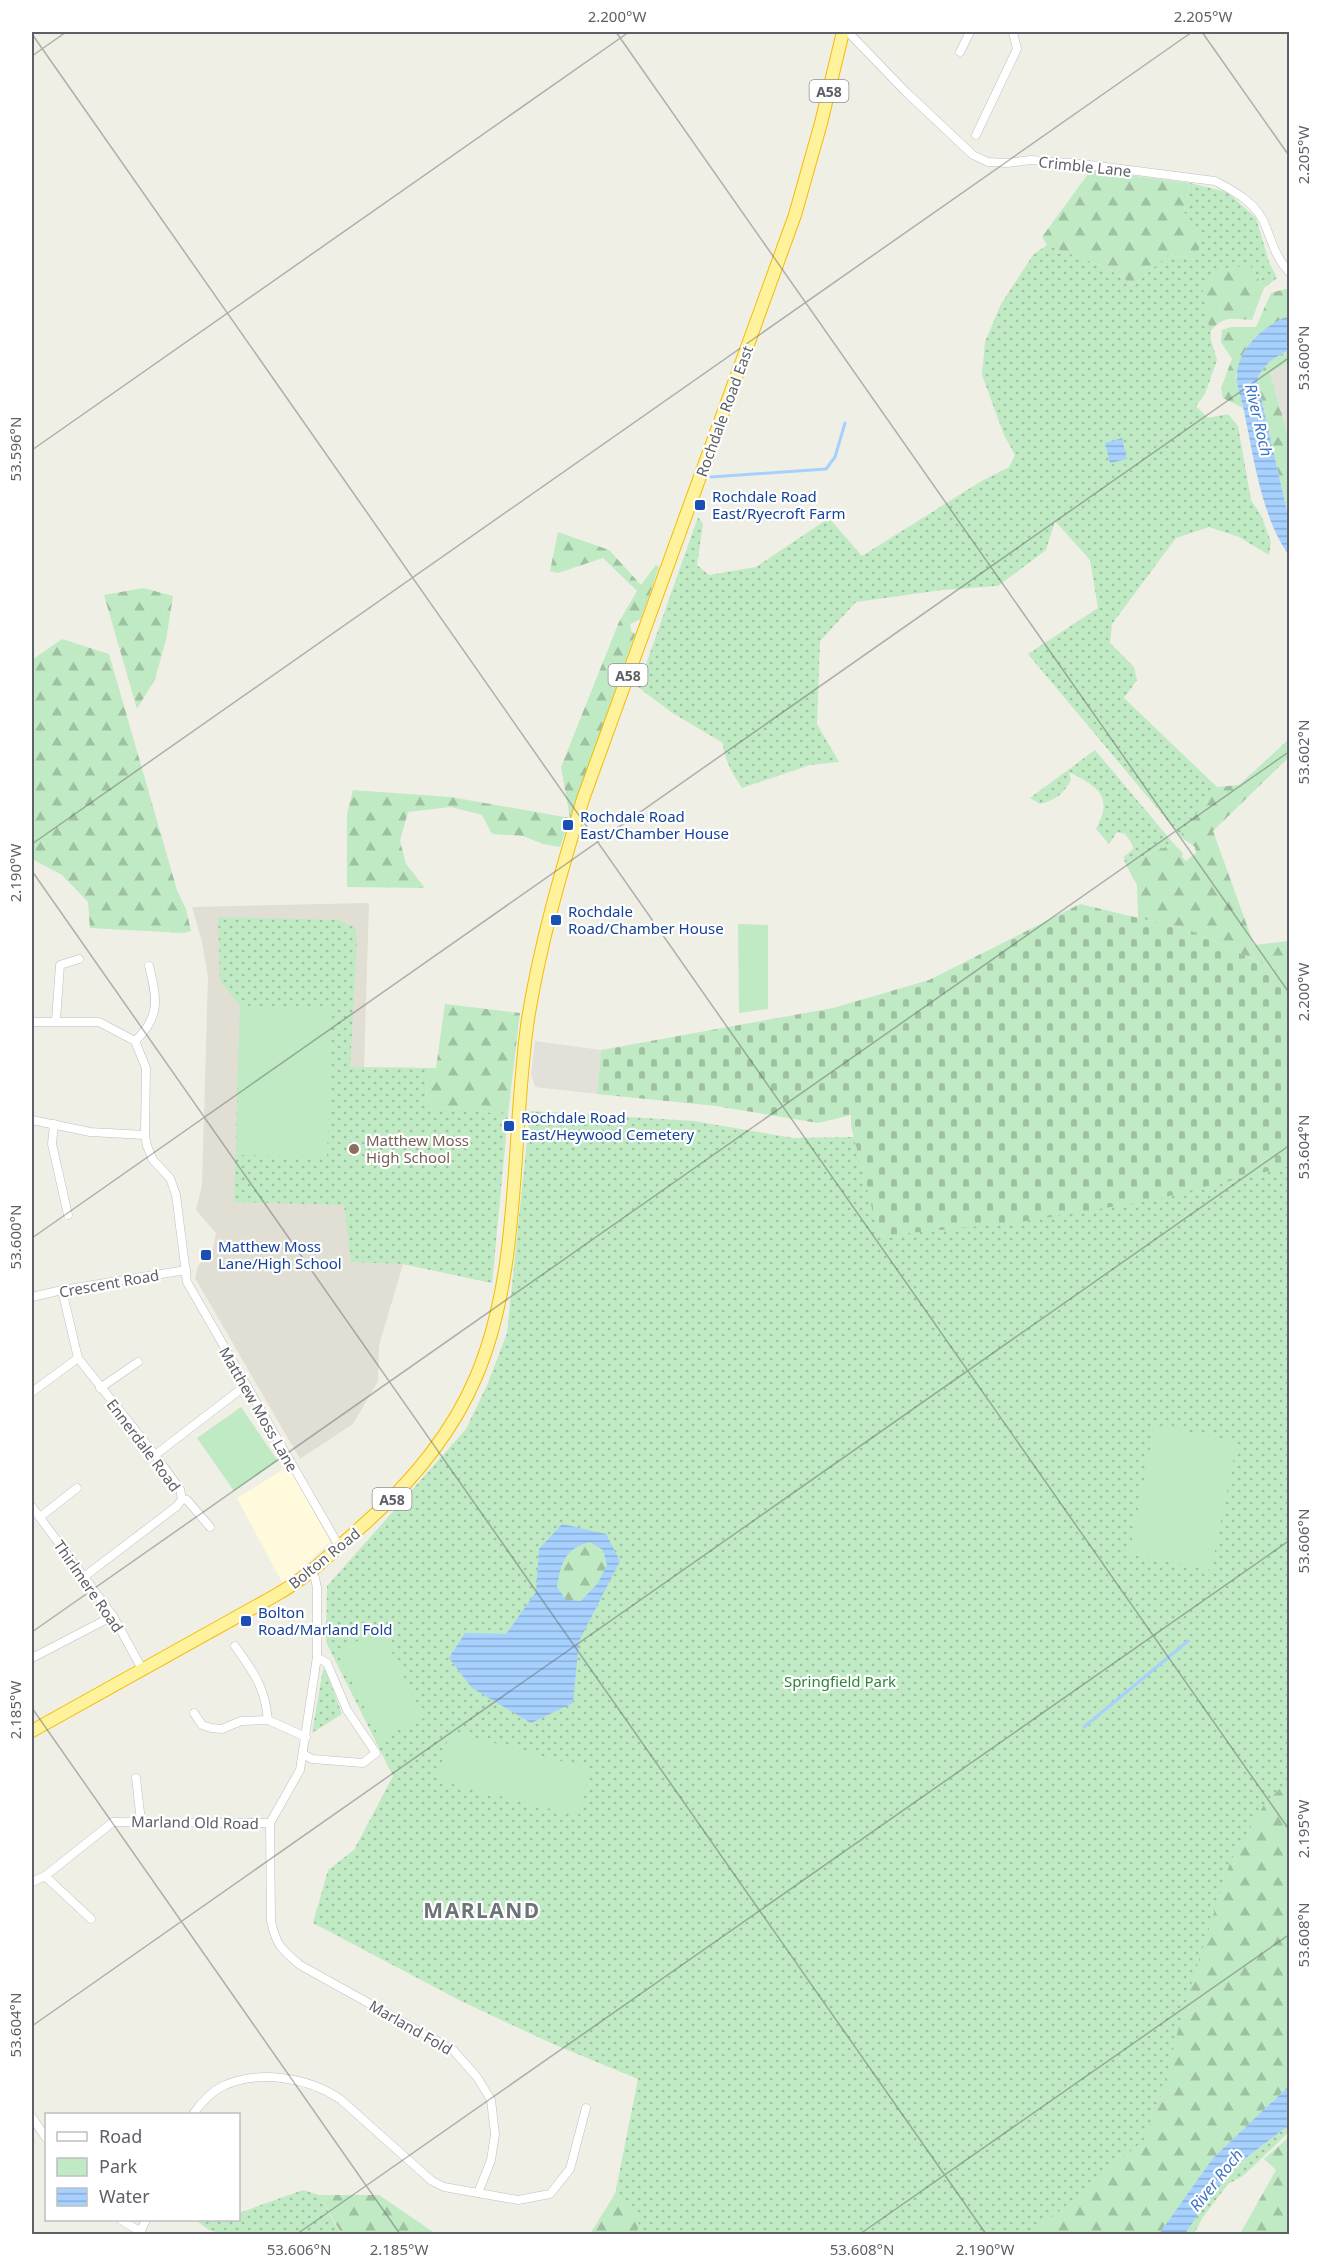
<svg xmlns="http://www.w3.org/2000/svg" width="1321" height="2266" viewBox="0 0 1321 2266" font-family="'Noto Sans',sans-serif">
<defs>
<pattern id="green-dots" width="8" height="8" patternUnits="userSpaceOnUse" patternTransform="scale(1.5)"><rect width="8" height="8" fill="#c0eac3"/><path d="M2 2h.1M6 6h.1" fill="none" stroke="#9fc1a2" stroke-width="1.8" stroke-linecap="round"/></pattern>
<pattern id="forest-firs" width="22" height="20" patternUnits="userSpaceOnUse" patternTransform="scale(1.5)"><rect width="22" height="20" fill="#c0eac3"/><path d="M5 1l3.5 6h-7zM16 11l3.5 6h-7z" fill="#9fc1a2"/></pattern>
<pattern id="cemetery-stones" width="16" height="16" patternUnits="userSpaceOnUse" patternTransform="scale(1.5)"><rect width="16" height="16" fill="#c0eac3"/><path d="M2 7V4a2 2 0 0 1 4 0v3zM10 15v-3a2 2 0 0 1 4 0v3z" fill="#9fc1a2"/></pattern>
<pattern id="water-rules" width="6" height="5" patternUnits="userSpaceOnUse" patternTransform="scale(1.5)"><rect width="6" height="5" fill="#a6d1ff"/><path d="M0 2.5h6" fill="none" stroke="#8aadd2"/></pattern>
</defs>
<rect width="100%" height="100%" fill="#f0efe5"/>
<polygon fill="#fffadb" points="289,1466 330,1542 283,1584 237,1498"/>
<g fill="#e1e0d9">
<polygon points="1289,362 1289,439 1270,373"/>
<polygon points="535,1041 601,1050 597,1094 535,1087 531,1074"/>
</g>
<polygon fill="#e1ded4" points="369,903 364,1067 427,1068 426,1107 508,1114 492,1283 403,1264 379,1345 378,1381 353,1424 300,1459 195,1278 198,1266 213,1249 216,1233 196,1210 202,1185 208,977 202,942 192,907"/>
<g fill="url(#green-dots)">
<path d="M1190,183L1227,192L1256,218L1269,262L1277,278L1264,288L1250,266L1209,317L1211,340L1217,360L1205,394L1196,406L1208,418L1228,414L1238,426L1251,500L1261,515L1271,542L1269,555L1239,537L1209,527L1176,538L1112,624L1110,643L1134,667L1137,680L1124,698L1217,787L1183,832L1182,838L1028,654L1098,608L1090,560L1055,521L1046,550L998,586L942,590L856,602L820,641L817,724L839,762L810,765L742,788C733,774 724,760 723,743L671,712L638,687L698,517L703,524L697,565L709,575L756,567L829,518L862,556L980,482L1009,467L1015,455L1004,435L982,375L985,342L1001,304L1033,255L1047,245L1105,267L1134,285L1168,255L1196,259L1184,212Z"/>
<path d="M1095,750L1174,844L1125,863L1124,857L1133,849L1132,843L1125,834L1117,832L1109,844L1096,829C1114,796 1098,787 1069,772L1071,780C1063,794 1056,800 1040,804L1030,798Z"/>
<polygon points="218,917 339,920 355,928 357,940 350,1067 427,1068 426,1107 508,1114 492,1283 403,1264 351,1262 344,1205 234,1202 240,1006 220,980"/>
<polygon points="530,1111 694,1121 793,1138 854,1137 880,1236 1289,1163 1289,2086 1213,2158 1159,2234 591,2234 615,2194 638,2079 553,2044 461,2001 313,1923 328,1870 354,1850 393,1776 326,1642 327,1586 466,1429 488,1383 507,1333"/>
<polygon points="323,1669 326,1671 342,1714 312,1733"/>
<polygon points="1289,2125 1289,2132 1243,2176 1228,2184 1203,2217 1194,2234 1185,2234 1205,2204 1238,2164"/>
<polygon points="303,2190 319,2195 340,2233 344,2234 223,2234 209,2230 198,2222 216,2220 238,2220 239,2213"/>
</g>
<g fill="url(#forest-firs)">
<polygon points="1091,170 1190,183 1184,212 1203,235 1196,259 1168,255 1134,285 1105,267 1047,245 1042,237"/>
<path d="M1250,266L1264,288L1252,320C1233,319 1223,315 1210,332L1202,286L1223,268Z"/>
<polygon points="1289,288 1289,316 1286,317 1236,375 1243,408 1223,398 1221,388 1232,359 1221,342 1222,330 1231,327 1256,327 1271,293"/>
<path d="M1289,350V362L1270,373L1289,439V515L1287,511L1257,380C1263,364 1275,357 1289,350Z"/>
<polygon points="558,532 609,550 641,585 656,565 659,567 641,619 630,624 631,631 635,634 560,847 543,844 523,836 492,834 482,815 451,807 408,812 400,841 406,864 425,888 347,887 347,814 353,790 451,797 570,818 561,767 619,622 637,591 603,558 558,573 550,571"/>
<polygon points="143,588 173,596 166,640 155,679 137,709 104,595"/>
<polygon points="62,639 109,654 177,890 186,909 191,931 183,933 90,928 88,902 62,875 32,859 32,660"/>
<polygon points="1289,739 1289,757 1213,831 1254,945 1289,941 1289,976 1189,930 1138,918 1137,885 1125,863 1174,844 1183,853 1182,857 1186,861 1196,853 1195,847 1182,838 1182,832 1217,787 1239,785"/>
<polygon points="445,1004 520,1013 508,1114 426,1107 427,1068 436,1068"/>
<path d="M590,1542L603,1550L607,1565L598,1583L581,1601L566,1600L557,1587C561,1563 565,1548 590,1542Z"/>
<polygon points="1289,1779 1289,2086 1213,2158 1159,2234 1032,2234 1145,2139 1161,2095 1187,1997 1231,1860 1264,1805"/>
<polygon points="1289,2137 1289,2234 1240,2234 1276,2170 1264,2159"/>
<polygon points="615,2194 639,2219 637,2234 590,2234"/>
<polygon points="319,2195 379,2195 436,2234 344,2234 341,2233"/>
</g>
<polygon fill="url(#cemetery-stones)" points="1080,904 1189,930 1289,976 1289,1166 1153,1200 1020,1222 879,1236 851,1126 851,1115 818,1123 716,1106 597,1094 601,1050 833,1008 929,980"/>
<g fill="#c0eac3">
<polygon points="738,924 768,925 768,1009 739,1013"/>
<polygon points="240,1006 332,1009 327,1157 236,1155"/>
<polygon points="241,1407 278,1461 234,1491 197,1438"/>
<polygon points="1155,1425 1237,1442 1211,1570 1129,1554"/>
<polygon points="381,1630 424,1718 380,1739 337,1651"/>
<polygon points="450,1731 590,1769 578,1816 437,1780"/>
</g>
<g fill="url(#water-rules)" fill-rule="evenodd">
<path d="M1289,316V350C1275,357 1263,364 1257,380L1287,511L1289,515V555C1262,520 1253,454 1244,411C1242,400 1236,386 1237,375C1238,348 1266,324 1289,316Z"/>
<polygon points="1122,438 1127,459 1110,463 1105,443"/>
<path d="M562,1524L606,1534L620,1561L579,1641L573,1703L531,1723L472,1688L449,1658L465,1633L506,1634L536,1592L539,1549ZM590,1542L603,1550L607,1565L598,1583L581,1601L566,1600L557,1587C561,1563 565,1548 590,1542Z"/>
<polygon points="1289,2086 1289,2125 1238,2164 1205,2204 1185,2234 1159,2234 1213,2158"/>
</g>
<g fill="none" stroke-linecap="round" stroke-linejoin="round">
<g stroke="#a6d1ff" stroke-width="3">
<polyline points="711,477 826,469 835,457 845,423"/>
<polyline points="1084,1727 1188,1641"/>
</g>
<g stroke="#bdbec5" stroke-width="9">
<g id="minor">
<path d="M848,32L906,92L973,155L988,162L1007,163L1031,160L1082,164L1215,181C1236,192 1258,204 1266,227C1273,245 1276,258 1290,273"/>
<polyline points="960,52 970,32"/>
<polyline points="976,135 1017,49 1013,32"/>
<polyline points="56,1020 60,965 79,959"/>
<polyline points="32,1022 99,1022 135,1041 146,1068 145,1135 147,1146 153,1160 170,1178 176,1195 187,1282 339,1546"/>
<path d="M135,1041C161,1017 157,998 149,966"/>
<polyline points="32,1120 90,1132 145,1135"/>
<polyline points="54,1124 52,1144 68,1215"/>
<polyline points="62,1290 78,1358 155,1455 180,1489 182,1499 187,1500 210,1527"/>
<polyline points="32,1297 62,1290 186,1270"/>
<polyline points="100,1388 138,1362"/>
<polyline points="32,1392 78,1358"/>
<polyline points="155,1455 245,1386"/>
<polyline points="32,1507 113,1616 142,1669"/>
<polyline points="40,1517 77,1488"/>
<polyline points="85,1576 177,1506 182,1499"/>
<path d="M235,1646C254,1673 265,1687 268,1720"/>
<polyline points="32,1658 113,1616"/>
<polyline points="194,1713 202,1725 211,1728 222,1729 241,1721 268,1720 306,1737"/>
<polyline points="303,1754 312,1759 363,1763 376,1753 347,1710 327,1663 317,1657"/>
<polyline points="136,1778 141,1821"/>
<polyline points="45,1876 91,1919"/>
<polyline points="32,1882 45,1876 113,1822 270,1823"/>
<path d="M193,2114C201,2103 210,2092 223,2086C259,2069 309,2078 340,2099L432,2181L444,2187L478,2193L491,2160L495,2134L491,2100L477,2077L453,2050L300,1965C282,1950 276,1945 271,1921L270,1823L300,1770L317,1657V1588L315,1578L310,1572"/>
<polyline points="32,2117 46,2138"/>
<polyline points="478,2193 518,2200 550,2194 570,2169 586,2108"/>
<polyline points="121,2220 141,2232"/>
<polyline points="139,2234 146,2220"/>
</g>
</g>
<g stroke="#f5bc00" stroke-width="14">
<path id="trunk" d="M32,1731L276,1595C308,1577 334,1551 361,1527C409,1485 451,1436 476,1377C522,1270 511,1134 528,1019C540,944 561,872 583,799L795,215L821,123L843,32"/>
</g>
<use href="#minor" stroke="#fff" stroke-width="8"/>
<use href="#trunk" stroke="#fff29c" stroke-width="12"/>
</g>
<path fill="none" stroke="#5d6067" stroke-width="1.5" stroke-opacity="0.45" d="M616,32L1290,994M1202,32L1290,157M32,34L1290,1831M32,56L66,32M32,450L629,32M32,844L1192,32M32,871L986,2234M32,1238L1290,357M32,1632L1290,751M32,1708L400,2234M32,2026L1290,1145M297,2234L1290,1540M860,2234L1290,1934"/>
<g fill="#1a4fb4" stroke="#fff" stroke-width="2">
<rect x="694" y="499" width="12" height="12" rx="3"/>
<rect x="562" y="819" width="12" height="12" rx="3"/>
<rect x="550" y="914" width="12" height="12" rx="3"/>
<rect x="503" y="1120" width="12" height="12" rx="3"/>
<rect x="200" y="1249" width="12" height="12" rx="3"/>
<rect x="240" y="1615" width="12" height="12" rx="3"/>
</g>
<circle fill="#8d6e63" stroke="#fff" stroke-width="2" cx="354" cy="1149" r="6"/>
<g text-anchor="middle" dominant-baseline="central" stroke-width="4.5" stroke-linejoin="round" paint-order="stroke">
<g fill="#fff" stroke="#8e9095" stroke-width="1.5">
<rect x="809.5" y="80" width="39" height="22" rx="4.5"/>
<rect x="608.5" y="664" width="39" height="22" rx="4.5"/>
<rect x="372.5" y="1488" width="39" height="22" rx="4.5"/>
</g>
<g font-size="14" font-weight="bold" fill="#5d6067">
<text x="829" y="91">A58</text>
<text x="628" y="675">A58</text>
<text x="392" y="1499">A58</text>
</g>
<g font-size="15" fill="#5d6067" stroke="#fff">
<text transform="translate(1085 166) rotate(6)">Crimble Lane</text>
<text transform="translate(724 411) rotate(-70)">Rochdale Road East</text>
<text transform="translate(109 1283) rotate(-10)">Crescent Road</text>
<text transform="translate(259 1409) rotate(60)">Matthew Moss Lane</text>
<text transform="translate(144 1445) rotate(53)">Ennerdale Road</text>
<text transform="translate(324 1558) rotate(-39)">Bolton Road</text>
<text transform="translate(89 1586) rotate(55)">Thirlmere Road</text>
<text transform="translate(195 1822) rotate(1)">Marland Old Road</text>
<text transform="translate(411 2027) rotate(30)">Marland Fold</text>
</g>
<g font-size="15" fill="#164399" stroke="#fff" text-anchor="start">
<text x="712" y="496">Rochdale Road<tspan x="712" dy="17">East/Ryecroft Farm</tspan></text>
<text x="580" y="816">Rochdale Road<tspan x="580" dy="17">East/Chamber House</tspan></text>
<text x="568" y="911">Rochdale<tspan x="568" dy="17">Road/Chamber House</tspan></text>
<text x="521" y="1117">Rochdale Road<tspan x="521" dy="17">East/Heywood Cemetery</tspan></text>
<text x="218" y="1246">Matthew Moss<tspan x="218" dy="17">Lane/High School</tspan></text>
<text x="258" y="1612">Bolton<tspan x="258" dy="17">Road/Marland Fold</tspan></text>
</g>
<g font-size="15" fill="#785e54" stroke="#fff" text-anchor="start">
<text x="366" y="1140">Matthew Moss<tspan x="366" dy="17">High School</tspan></text>
</g>
<g font-size="15" fill="#2e8439" stroke="#fff">
<text x="840" y="1681">Springfield Park</text>
</g>
<g font-size="16" font-style="italic" fill="#3d74c4" stroke="#fff">
<text transform="translate(1259 420) rotate(77)">River Roch</text>
<text transform="translate(1216 2180) rotate(-51)">River Roch</text>
</g>
<g font-size="21" font-weight="bold" letter-spacing="1.5" fill="#6e7279" stroke="#fff">
<text x="482" y="1910">MARLAND</text>
</g>
</g>
<rect width="1321" height="2266" fill="none" stroke="#ffffff" stroke-width="66"/>
<rect x="45" y="2113" width="195" height="108" fill="#ffffff" stroke="#bebfc2" stroke-width="1.5"/>
<rect x="57" y="2132" width="30" height="9" fill="#ffffff" stroke="#bebfc2" stroke-width="1.5"/>
<text x="99" y="2143" font-size="18" fill="#5d6067">Road</text>
<rect x="57" y="2158" width="30" height="18" fill="#c0eac3" stroke="#bebfc2" stroke-width="1.5"/>
<text x="99" y="2173" font-size="18" fill="#5d6067">Park</text>
<rect x="57" y="2188" width="30" height="18" fill="url(#water-rules)" stroke="#bebfc2" stroke-width="1.5"/>
<text x="99" y="2203" font-size="18" fill="#5d6067">Water</text>
<rect x="33" y="33" width="1255" height="2200" fill="none" stroke="#5d6067" stroke-width="2"/>
<g font-size="15" text-anchor="middle" fill="#5d6067">
<text x="617" y="22">2.200°W</text>
<text x="1203" y="22">2.205°W</text>
<text transform="translate(1304 155) rotate(-90)" y="5">2.205°W</text>
<text transform="translate(1304 358) rotate(-90)" y="5">53.600°N</text>
<text transform="translate(16 449) rotate(-90)" y="5">53.596°N</text>
<text transform="translate(1304 752) rotate(-90)" y="5">53.602°N</text>
<text transform="translate(16 873) rotate(-90)" y="5">2.190°W</text>
<text transform="translate(1304 992) rotate(-90)" y="5">2.200°W</text>
<text transform="translate(1304 1147) rotate(-90)" y="5">53.604°N</text>
<text transform="translate(16 1237) rotate(-90)" y="5">53.600°N</text>
<text transform="translate(1304 1541) rotate(-90)" y="5">53.606°N</text>
<text transform="translate(16 1710) rotate(-90)" y="5">2.185°W</text>
<text transform="translate(1304 1829) rotate(-90)" y="5">2.195°W</text>
<text transform="translate(1304 1935) rotate(-90)" y="5">53.608°N</text>
<text transform="translate(16 2025) rotate(-90)" y="5">53.604°N</text>
<text x="299" y="2255">53.606°N</text>
<text x="399" y="2255">2.185°W</text>
<text x="862" y="2255">53.608°N</text>
<text x="985" y="2255">2.190°W</text>
</g>
</svg>
